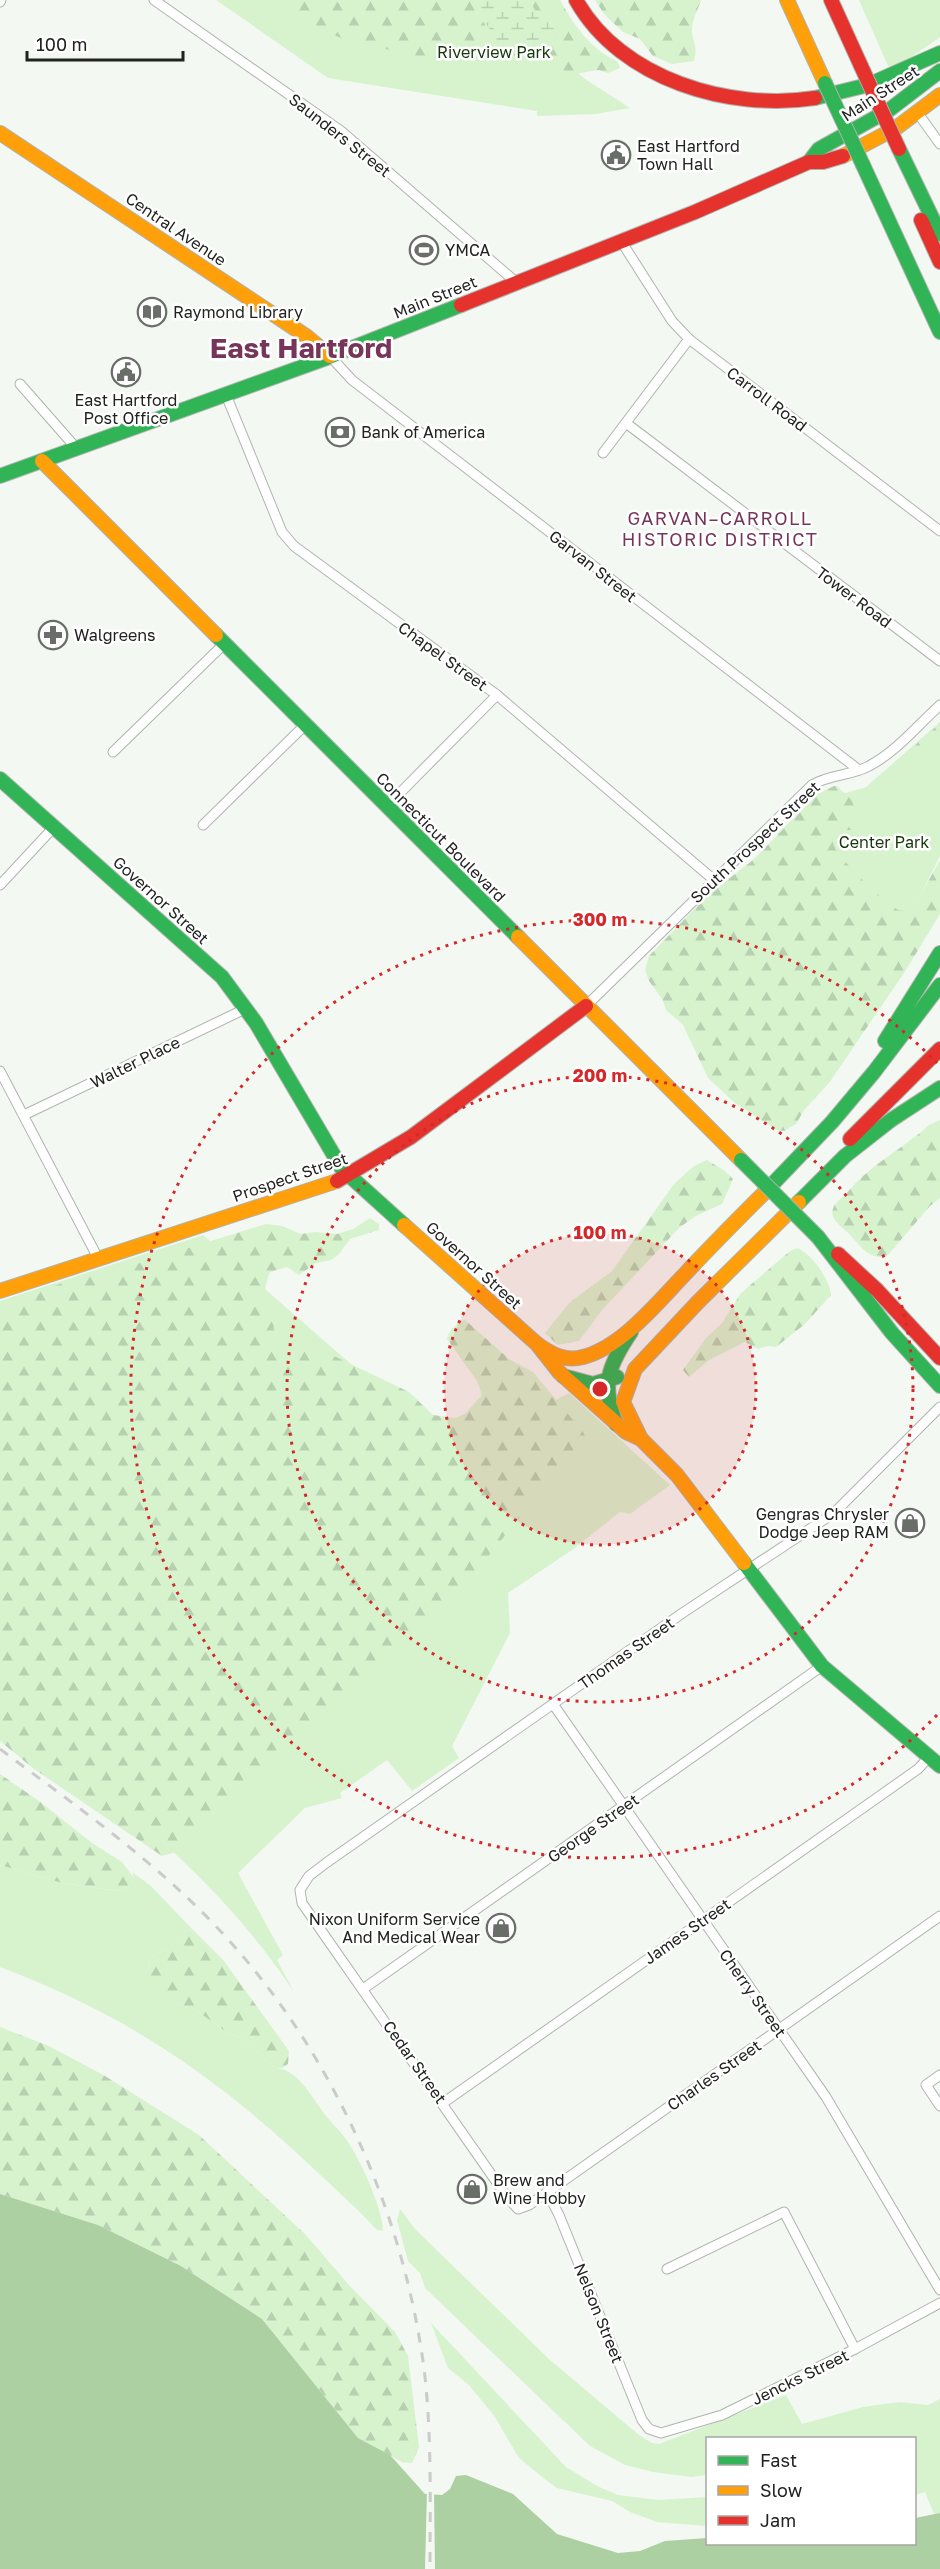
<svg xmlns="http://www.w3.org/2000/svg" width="940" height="2569" viewBox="0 0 940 2569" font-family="'Golos Text',sans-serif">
<defs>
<pattern id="forest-firs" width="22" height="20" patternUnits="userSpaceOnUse" patternTransform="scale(1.5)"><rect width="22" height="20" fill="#d6f3ce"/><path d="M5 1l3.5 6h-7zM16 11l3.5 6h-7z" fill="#b7d0b0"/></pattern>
<pattern id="wetland-marsh" width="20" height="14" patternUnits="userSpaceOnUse" patternTransform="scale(1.5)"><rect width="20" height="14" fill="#d6f3ce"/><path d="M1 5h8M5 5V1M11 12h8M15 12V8" fill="none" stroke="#b7d0b0"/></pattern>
</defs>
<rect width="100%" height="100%" fill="#f3f8f2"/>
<g fill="#d6f3ce">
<polygon points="216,0 529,0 570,66 585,79 630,108 596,114 537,116 537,111 328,78"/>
<polygon points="859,0 940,0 940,37 913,56 891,67 888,66"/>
<polygon points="940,722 940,856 904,928 777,834 809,804 866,787"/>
<path d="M203,1235L455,1455L569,1393L670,1485L630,1514L620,1512L572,1550L508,1593L510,1633L452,1746L459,1758L412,1791L387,1760L340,1793L342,1798L305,1808L238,1873L283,1955L277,1960L294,1992C255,1933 209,1884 156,1836L0,1717V1301Z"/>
<path d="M0,1865L62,1883L118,1891L126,1889L134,1878L132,1872L151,1886L194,1931L188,1930C179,1935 176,1943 168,1949C162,1953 155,1954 150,1959L149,1974L179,2004L197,2011L228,2033L242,2038L275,2068C297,2069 310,2094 321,2109C328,2120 338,2128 345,2138C359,2156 383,2209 383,2231L377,2230C358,2209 336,2190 315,2170C217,2077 127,2015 0,1967Z"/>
<polygon points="400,2209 415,2229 550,2360 639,2435 652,2443 659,2444 786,2395 802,2424 863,2407 899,2402 928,2405 940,2399 940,2513 934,2514 925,2492 915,2495 914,2438 708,2438 707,2475 691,2477 653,2472 625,2465 590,2446 425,2288 420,2273 408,2261 397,2220"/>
<polygon points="431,2323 566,2467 597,2486 618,2495 658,2500 707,2497 707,2526 657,2522 630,2512 612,2501 557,2488 546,2480 519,2458 495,2417 469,2385 448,2368"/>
</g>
<g fill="url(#forest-firs)">
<path d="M270,0H470L493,38L505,44L535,48L545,44L553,37L555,17L538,15L533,8L532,0H560C573,24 591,50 617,61L620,68L608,73L598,70L575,74L553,70L537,62L511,59H432L348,41L329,33Z"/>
<path d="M595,0H701C698,10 693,17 692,28C691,42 699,44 694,61L672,64L653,56L640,39L623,32L604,14Z"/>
<path d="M940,724C940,729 940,735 940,739C937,753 918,762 905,757L922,738Z"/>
<path d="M834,786H837L852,800L861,827L855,830H834C832,836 832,842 835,848C840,859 887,906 899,910C906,912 911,910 915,905L940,860V914L904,973L829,1083L804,1110L796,1124L784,1131L777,1130L735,1103L708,1078L683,1025L666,1010L662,999L649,981L645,970L649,956L708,895L753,860L818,794Z"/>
<path d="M940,1120V1198L930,1206L888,1255C869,1263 859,1243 847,1232C840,1225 828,1218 834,1206C837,1201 843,1197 847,1193C869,1165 903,1149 929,1125Z"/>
<polygon points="707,1160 725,1171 733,1179 722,1204 696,1216 680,1227 602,1310 579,1341 558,1345 545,1333 569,1303 612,1271 674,1184 694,1166"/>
<path d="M370,1218L379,1224V1230L350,1239L339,1254L331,1260L316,1263L299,1275L287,1267L270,1272C266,1282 261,1302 266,1313C268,1316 271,1317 272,1320C275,1326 273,1333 275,1339C282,1356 319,1350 334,1356L409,1392L433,1415L455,1418L465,1414L482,1395L477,1381L447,1339C449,1331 457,1321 465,1320L509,1359L533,1372L583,1432L592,1450L535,1498L464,1587L434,1619L396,1652L354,1695L278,1756L229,1805L196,1831L176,1852L162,1856L34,1769L0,1741V1305L65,1282L111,1272L266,1224L282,1226L301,1234L315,1232L337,1234L353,1229Z"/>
<path d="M797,1248C812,1254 830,1280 831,1295L805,1324L776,1347L768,1346L758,1349L745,1342L709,1360L689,1377L683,1370L706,1338L722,1323L741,1293L790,1251Z"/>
<polygon points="0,1774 39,1801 92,1843 122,1862 134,1878 126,1889 119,1891 62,1883 0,1865"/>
<path d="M188,1930L194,1931L224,1961L289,2051L288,2064L282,2068H275L242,2038L228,2033L197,2011L179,2004L156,1986L149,1974L150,1959C155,1954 162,1953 168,1949C176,1943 179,1935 188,1930Z"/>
<polygon points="0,2027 49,2046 105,2076 199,2135 306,2235 348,2284 395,2332 408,2356 419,2447 412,2463 402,2462 358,2438 262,2319 181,2266 98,2225 0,2194"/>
</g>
<path fill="url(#wetland-marsh)" d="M470,0H532C533,15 542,15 555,17L560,30L539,49L497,40Z"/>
<polygon fill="#add0a2" points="0,2194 98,2225 181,2266 262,2319 358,2438 390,2455 425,2494 442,2495 450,2489 456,2476 466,2475 513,2494 557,2534 618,2553 640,2551 665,2541 707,2538 708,2544 914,2544 915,2518 940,2513 940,2569 0,2569"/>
<polygon fill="#f3f8f2" points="427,2491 434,2493 435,2569 425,2569"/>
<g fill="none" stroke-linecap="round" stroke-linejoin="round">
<g stroke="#b0b4b0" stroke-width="11">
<g id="street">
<polyline points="154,0 341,131 517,283"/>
<polyline points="0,2 1,0"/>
<polyline points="917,112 940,144"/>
<polyline points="621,241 672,321 689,339 940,531"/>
<polyline points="330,356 352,380 859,770"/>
<polyline points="20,384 77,449"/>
<polyline points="226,395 282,532 294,546 497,695 714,880"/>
<polyline points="626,423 940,661"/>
<polyline points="603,453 689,339"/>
<polyline points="113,752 224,644"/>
<polyline points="387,806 497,695"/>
<polyline points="203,825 305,725"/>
<polyline points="0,885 54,827"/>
<path d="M586,1006L812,785C830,774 851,776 869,766C896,752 918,725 940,705"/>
<polyline points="0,1071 98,1258"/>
<polyline points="24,1115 247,1008"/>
<polyline points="940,1407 834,1513 684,1612 326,1863 309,1876 300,1890 302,1903 507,2197 518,2209 529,2205 940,1916"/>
<polyline points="553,1704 826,2097 940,2290"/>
<polyline points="363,1989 822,1666"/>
<polyline points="940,2075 926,2085 940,2106"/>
<polyline points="443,2103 884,1793 918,1769 929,1757"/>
<polyline points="547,2192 559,2215 642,2420 649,2429 661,2433 722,2415 855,2349 940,2303"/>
<polyline points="667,2269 784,2212 855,2349"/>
</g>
</g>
<g stroke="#b0b4b0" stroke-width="16">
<g id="fast">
<polyline points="815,98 868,85 940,53"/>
<polyline points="899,149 940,234"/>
<polyline points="809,162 819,149 889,110 940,71"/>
<polyline points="863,165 940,332"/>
<polyline points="0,476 324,359 461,305"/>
<polyline points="216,635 518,937"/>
<polyline points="0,779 222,977 256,1023 342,1169 404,1225"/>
<polyline points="885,1041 940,953"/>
<polyline points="765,1192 832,1122 874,1072 940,985"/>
<polyline points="799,1202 845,1156 891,1120 940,1088"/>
<polyline points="818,1237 892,1333 940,1386"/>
<polyline points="563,1376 593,1384 617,1377"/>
<path d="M616,1424C601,1384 608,1366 631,1332"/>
<polyline points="744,1563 822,1666 940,1766"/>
</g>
</g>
<g stroke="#b0b4b0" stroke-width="16">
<g id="slow">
<polyline points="787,0 825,83"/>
<polyline points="0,133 306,336 330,356"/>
<polyline points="843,156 896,128 940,95"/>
<polyline points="42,461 216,635"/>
<polyline points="518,937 741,1160"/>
<polyline points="404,1225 537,1344 559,1372 626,1432 641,1439 677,1475 744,1563"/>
<polyline points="0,1291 337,1181"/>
<path d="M537,1344C551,1354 565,1362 583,1357C622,1347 658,1302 685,1274C711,1246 738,1219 765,1192"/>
<polyline points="641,1439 623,1402 635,1369 698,1302 799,1202"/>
</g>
</g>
<g stroke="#b0b4b0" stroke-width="16">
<g id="jam">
<path d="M576,0C621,80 730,111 815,98"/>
<polyline points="831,0 861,66"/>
<polyline points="921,220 940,262"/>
<polyline points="461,305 695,212 809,162 823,162 843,156"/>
<polyline points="850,1139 940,1049"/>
<polyline points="337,1181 411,1137 586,1006"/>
<polyline points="838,1254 877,1290 940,1358"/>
</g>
</g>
<use href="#street" stroke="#fdfefd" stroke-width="9"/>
<use href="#fast" stroke="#30b455" stroke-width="14"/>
<use href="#slow" stroke="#ff9f0a" stroke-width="14"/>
<use href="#jam" stroke="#e5322d" stroke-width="14"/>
<path stroke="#cacbca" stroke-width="3" stroke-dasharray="10 10" stroke-linecap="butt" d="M0,1749C68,1800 138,1849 199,1909C322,2030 401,2198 424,2368C432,2435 430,2502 430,2569"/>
<g stroke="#b0b4b0" stroke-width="16" stroke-linecap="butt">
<g id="fast-bridge">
<polyline points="825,83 863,165"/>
<polyline points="741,1160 818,1237"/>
</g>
</g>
<g stroke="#b0b4b0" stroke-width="16" stroke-linecap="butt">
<polyline id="jam-bridge" points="861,66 899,149"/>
</g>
<use href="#fast-bridge" stroke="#30b455" stroke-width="14"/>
<use href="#jam-bridge" stroke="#e5322d" stroke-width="14"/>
</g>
<circle cx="600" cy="1389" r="156" fill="#d62828" fill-opacity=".12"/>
<g fill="none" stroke="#d62828" stroke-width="3" stroke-dasharray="3 6">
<circle cx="600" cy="1389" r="156"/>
<circle cx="600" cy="1389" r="313"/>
<path d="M937 1715A469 469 0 1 1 937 1063"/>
</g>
<defs>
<g id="civic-ring" transform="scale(1.5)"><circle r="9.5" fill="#fff" stroke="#6a6e69" stroke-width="1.5"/><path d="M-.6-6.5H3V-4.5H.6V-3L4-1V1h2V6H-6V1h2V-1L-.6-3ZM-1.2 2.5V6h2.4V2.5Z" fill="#6a6e69"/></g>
<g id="stadium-ring" transform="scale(1.5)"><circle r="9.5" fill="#fff" stroke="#6a6e69" stroke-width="1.5"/><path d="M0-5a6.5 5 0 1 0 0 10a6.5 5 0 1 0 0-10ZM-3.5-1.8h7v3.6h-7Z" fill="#6a6e69"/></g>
<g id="library-ring" transform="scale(1.5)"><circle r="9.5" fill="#fff" stroke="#6a6e69" stroke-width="1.5"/><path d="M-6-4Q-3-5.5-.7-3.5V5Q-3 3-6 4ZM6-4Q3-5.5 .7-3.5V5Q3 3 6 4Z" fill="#6a6e69"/></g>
<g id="bank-ring" transform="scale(1.5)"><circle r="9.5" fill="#fff" stroke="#6a6e69" stroke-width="1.5"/><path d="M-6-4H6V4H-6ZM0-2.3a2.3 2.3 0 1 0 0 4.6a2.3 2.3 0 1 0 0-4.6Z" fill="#6a6e69"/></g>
<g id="pharmacy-ring" transform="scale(1.5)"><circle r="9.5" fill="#fff" stroke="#6a6e69" stroke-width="1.5"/><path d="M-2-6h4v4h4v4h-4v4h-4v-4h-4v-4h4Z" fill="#6a6e69"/></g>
<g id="shop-ring" transform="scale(1.5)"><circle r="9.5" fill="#fff" stroke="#6a6e69" stroke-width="1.5"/><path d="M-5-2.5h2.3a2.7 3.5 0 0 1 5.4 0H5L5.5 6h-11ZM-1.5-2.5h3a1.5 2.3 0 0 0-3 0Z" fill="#6a6e69"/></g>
</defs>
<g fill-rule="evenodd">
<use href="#civic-ring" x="616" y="155"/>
<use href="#stadium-ring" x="424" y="250"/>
<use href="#library-ring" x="152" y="312"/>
<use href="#civic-ring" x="126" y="372"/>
<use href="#bank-ring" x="340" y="432"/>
<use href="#pharmacy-ring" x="53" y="635"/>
<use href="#shop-ring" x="910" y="1523"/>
<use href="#shop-ring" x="501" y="1928"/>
<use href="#shop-ring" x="472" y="2189"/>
</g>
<g text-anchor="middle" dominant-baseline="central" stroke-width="5" stroke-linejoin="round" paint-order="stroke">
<g font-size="16" fill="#15350a" stroke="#fff">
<text x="494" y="52">Riverview Park</text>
<text x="884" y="842">Center Park</text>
</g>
<g font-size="16" fill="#20231f" stroke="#fff">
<text transform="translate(880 93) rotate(-33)">Main Street</text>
<text transform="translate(340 135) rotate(38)">Saunders Street</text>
<text transform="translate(176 229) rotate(34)">Central Avenue</text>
<text transform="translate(435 297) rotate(-22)">Main Street</text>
<text transform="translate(767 399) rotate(37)">Carroll Road</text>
<text transform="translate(593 566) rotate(38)">Garvan Street</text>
<text transform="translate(854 597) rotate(37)">Tower Road</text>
<text transform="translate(443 656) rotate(36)">Chapel Street</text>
<text transform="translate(441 837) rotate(45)">Connecticut Boulevard</text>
<text transform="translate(755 842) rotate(-43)">South Prospect Street</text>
<text transform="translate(161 900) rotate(42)">Governor Street</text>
<text transform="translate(135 1062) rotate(-26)">Walter Place</text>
<text transform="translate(290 1177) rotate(-19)">Prospect Street</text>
<text transform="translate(474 1265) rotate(42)">Governor Street</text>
<text transform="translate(626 1653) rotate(-35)">Thomas Street</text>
<text transform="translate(593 1828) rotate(-35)">George Street</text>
<text transform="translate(687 1931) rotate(-35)">James Street</text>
<text transform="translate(753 1993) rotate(55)">Cherry Street</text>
<text transform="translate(415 2062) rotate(55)">Cedar Street</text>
<text transform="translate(714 2075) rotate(-35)">Charles Street</text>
<text transform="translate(599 2313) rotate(68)">Nelson Street</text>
<text transform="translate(800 2377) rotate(-26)">Jencks Street</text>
</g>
<g font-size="16" fill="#20231f" stroke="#fff" text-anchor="start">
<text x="637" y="146">East Hartford<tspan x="637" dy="18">Town Hall</tspan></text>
<text x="445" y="250">YMCA</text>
<text x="173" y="312">Raymond Library</text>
<text x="126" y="400" text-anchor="middle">East Hartford<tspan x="126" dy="18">Post Office</tspan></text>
<text x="361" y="432">Bank of America</text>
<text x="74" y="635">Walgreens</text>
<text x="889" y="1514" text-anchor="end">Gengras Chrysler<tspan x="889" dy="18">Dodge Jeep RAM</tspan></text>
<text x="480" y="1919" text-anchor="end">Nixon Uniform Service<tspan x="480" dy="18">And Medical Wear</tspan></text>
<text x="493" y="2180">Brew and<tspan x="493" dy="18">Wine Hobby</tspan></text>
</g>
<g font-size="18" letter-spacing="1.5" fill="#773659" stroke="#fff">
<text x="720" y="518">GARVAN–CARROLL<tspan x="720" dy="21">HISTORIC DISTRICT</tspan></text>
</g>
<g font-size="28" font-weight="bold" fill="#773659" stroke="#fff">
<text x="301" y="347">East Hartford</text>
</g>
</g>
<circle cx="600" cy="1389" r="9" fill="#d62828" stroke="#fff" stroke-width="3"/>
<g font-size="18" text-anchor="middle" font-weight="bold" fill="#d62828" stroke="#fff" stroke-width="5" stroke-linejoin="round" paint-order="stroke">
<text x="600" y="926">300 m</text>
<text x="600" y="1082">200 m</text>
<text x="600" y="1239">100 m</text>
</g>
<rect x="706" y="2437" width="210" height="108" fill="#ffffff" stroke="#a6a7a5" stroke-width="1.5"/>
<rect x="718" y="2456" width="30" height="9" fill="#30b455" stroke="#a6a7a5" stroke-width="1.5"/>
<text x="760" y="2467" font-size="18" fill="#20231f">Fast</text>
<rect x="718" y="2486" width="30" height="9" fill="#ff9f0a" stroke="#a6a7a5" stroke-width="1.5"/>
<text x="760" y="2497" font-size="18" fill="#20231f">Slow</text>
<rect x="718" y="2516" width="30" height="9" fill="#e5322d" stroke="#a6a7a5" stroke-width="1.5"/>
<text x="760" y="2527" font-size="18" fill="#20231f">Jam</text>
<path d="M27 51v9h156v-9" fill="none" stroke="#20231f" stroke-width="3"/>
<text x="36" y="51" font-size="18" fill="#20231f" stroke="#ffffff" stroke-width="4.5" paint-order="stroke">100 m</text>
</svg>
